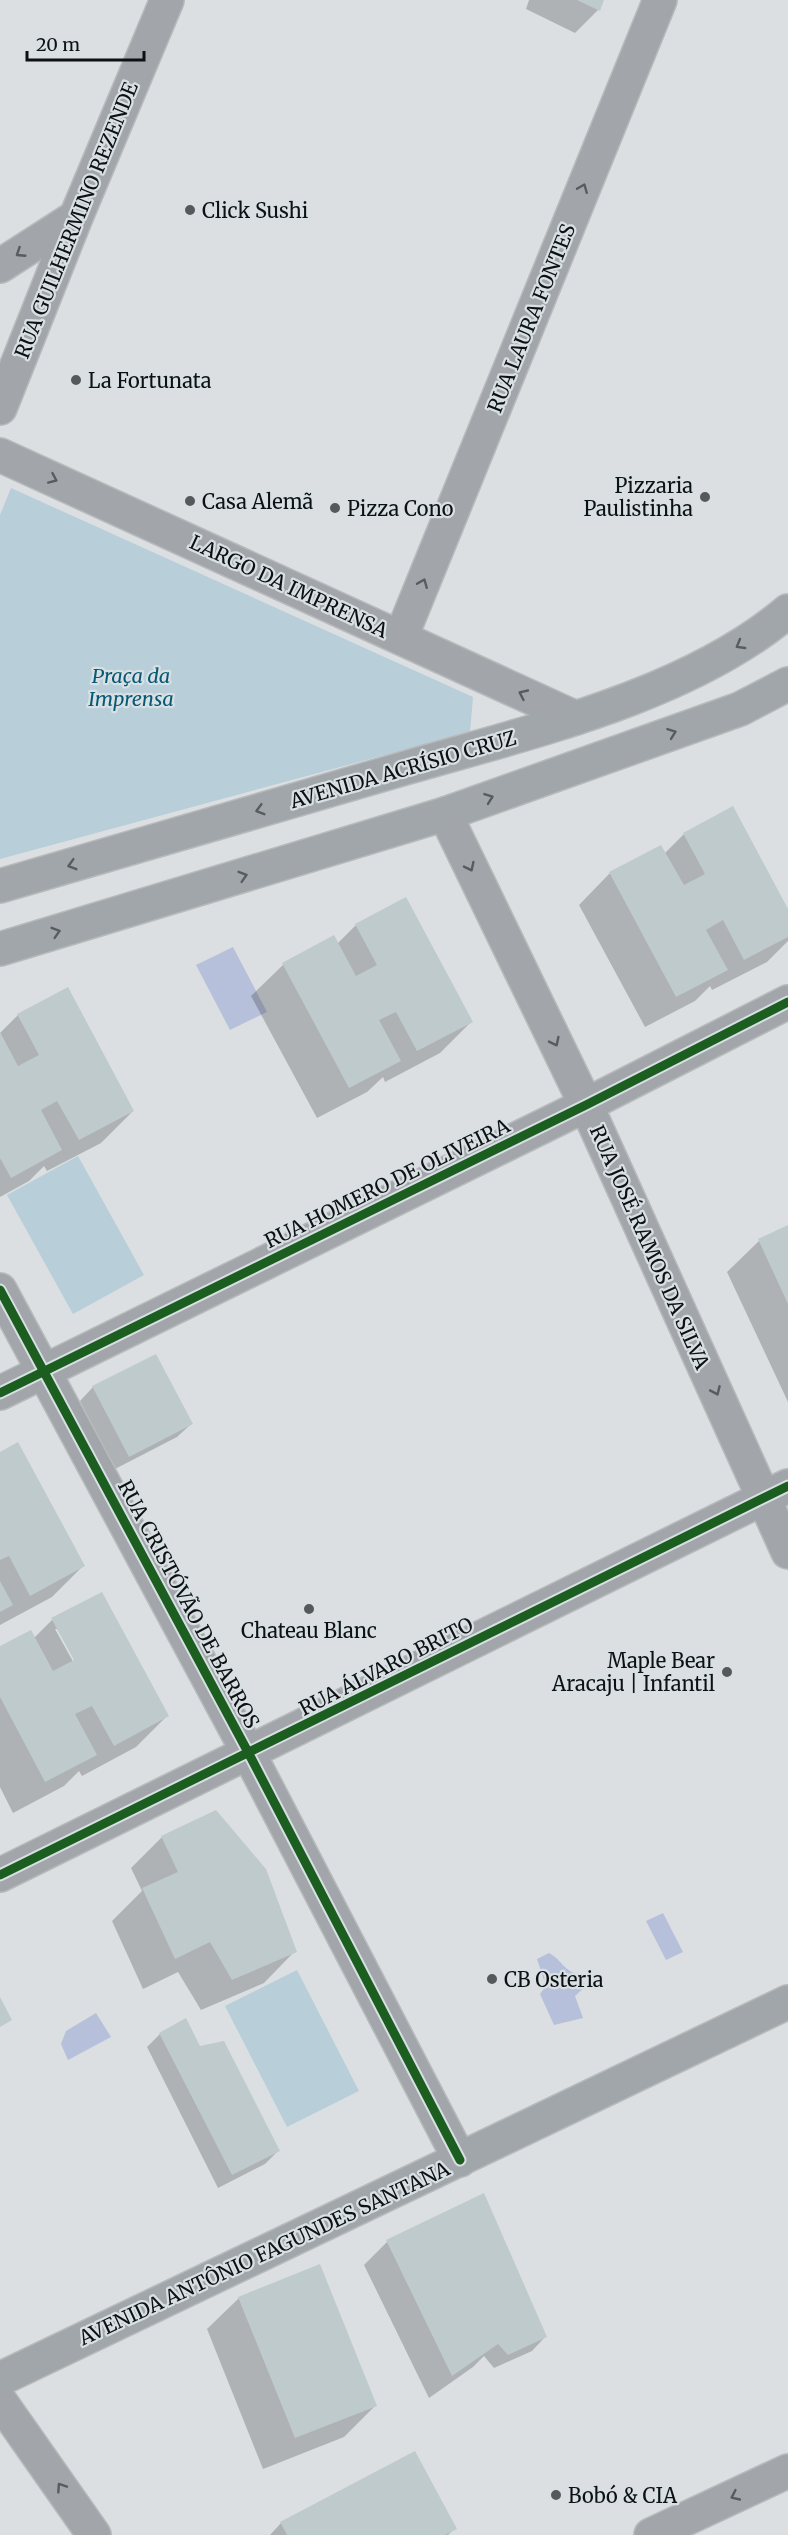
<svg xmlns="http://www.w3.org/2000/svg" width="788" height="2535" viewBox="0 0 788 2535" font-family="Merriweather,serif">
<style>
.green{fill:#b8ced9}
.water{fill:#b7c0da}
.shadow{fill:#0003;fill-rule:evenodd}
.building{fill:#bfcacc}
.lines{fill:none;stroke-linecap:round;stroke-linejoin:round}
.street-casing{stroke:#b7babb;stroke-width:36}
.secondary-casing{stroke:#b7babb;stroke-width:36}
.street{stroke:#a2a6ab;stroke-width:33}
.secondary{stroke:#a1a6aa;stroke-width:33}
.cycleway-casing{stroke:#d8e0e4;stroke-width:13}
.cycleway{stroke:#1b5e20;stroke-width:9}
.oneway{stroke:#585c5e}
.poi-dot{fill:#56595a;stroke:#d8e0e4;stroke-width:2}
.labels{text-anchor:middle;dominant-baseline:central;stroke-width:4.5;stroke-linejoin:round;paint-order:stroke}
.poi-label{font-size:20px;fill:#0e1112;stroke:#d8e0e4;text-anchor:start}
.street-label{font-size:20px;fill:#0e1112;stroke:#d8e0e4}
.park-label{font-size:20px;font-style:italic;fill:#065974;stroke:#d8e0e4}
</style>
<rect width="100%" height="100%" fill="#dbdfe1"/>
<g class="green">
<polygon points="11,488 473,697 470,732 0,859 0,515"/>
<polygon points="78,1156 144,1275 73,1314 7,1195"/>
<polygon points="297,1970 359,2091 287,2127 225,2006"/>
</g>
<g class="water">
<polygon points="233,947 267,1012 230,1030 196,965"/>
<polygon points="663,1913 683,1952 666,1960 646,1921"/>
<path d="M549,1953C563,1961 563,1970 579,1975L586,1986L575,1996L583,2018L554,2025L540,1994L546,1986L537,1959Z"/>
<polygon points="96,2013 111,2037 68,2060 61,2044 66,2031"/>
</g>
<g class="shadow">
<polygon points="529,0 603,0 598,10 575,33 526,9"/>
<polygon points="732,808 788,912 788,941 767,962 712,990 710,986 695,1001 645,1027 579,905 610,873 665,853 684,834"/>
<polygon points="356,925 471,1022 440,1053 385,1082 383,1077 367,1092 317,1118 251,996 283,965 334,937 337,944"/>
<polygon points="18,1015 133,1111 101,1143 47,1171 44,1166 29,1181 0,1197 0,1033"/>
<polygon points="788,1227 788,1402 727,1272 759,1241"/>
<polygon points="93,1387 191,1424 177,1437 115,1469 80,1401"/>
<polygon points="0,1453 83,1566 52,1597 0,1625"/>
<path d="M52,1620L167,1716L136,1747L82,1776L79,1771L64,1786L13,1813L0,1787V1648L34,1638ZM55,1629H59L79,1665L76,1667Z"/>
<polygon points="162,1837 295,1951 264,1983 201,2010 178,1972 143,1989 112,1921 142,1891 131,1868"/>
<polygon points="160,2034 199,2047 278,2151 265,2164 218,2188 147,2047"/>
<polygon points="435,2220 545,2337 532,2351 494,2368 484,2356 473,2367 429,2398 364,2265 387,2242"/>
<polygon points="239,2298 375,2406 344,2437 263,2469 207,2329"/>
<polygon points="281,2523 455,2528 448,2535 270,2535"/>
</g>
<g class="building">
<polygon points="577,0 604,0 600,11"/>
<polygon points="733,806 788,909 788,937 744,960 723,920 706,930 728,970 676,997 609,872 661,845 684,885 705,874 683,833"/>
<polygon points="406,897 473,1022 417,1051 396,1012 379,1020 401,1061 349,1088 282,963 334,935 356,976 377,965 355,924"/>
<polygon points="68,987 134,1111 79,1140 57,1101 41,1110 62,1150 11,1178 0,1158 0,1032 18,1066 39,1055 17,1014"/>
<polygon points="788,1225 788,1304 758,1239"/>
<polygon points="156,1354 193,1424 129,1457 92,1386"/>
<polygon points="18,1442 85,1566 30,1596 9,1556 0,1560 0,1452"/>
<polygon points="0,1581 13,1605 0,1612"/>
<polygon points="102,1592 169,1716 114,1746 92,1706 75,1714 97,1755 45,1782 0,1697 0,1646 31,1630 53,1671 74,1660 51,1618"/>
<polygon points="216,1810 266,1869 297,1952 232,1980 210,1942 175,1959 142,1888 178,1872 161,1836"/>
<polygon points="0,1997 12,2020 0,2027"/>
<polygon points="186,2018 200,2046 224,2041 280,2151 232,2175 159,2033"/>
<polygon points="484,2193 547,2337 508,2355 498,2344 452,2376 386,2240"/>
<polygon points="320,2264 377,2406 295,2438 238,2297"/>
<polygon points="415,2451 457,2529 445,2535 287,2535 280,2522"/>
</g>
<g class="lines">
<defs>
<g id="street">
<polyline points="0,266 76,217"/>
<polyline points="0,408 76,217 167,0"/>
<polyline points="0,455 576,718"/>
<polyline points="401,637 660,0"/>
<polyline points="445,814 586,1105 788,1552"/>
<polyline points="0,1290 249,1754 460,2160"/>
<polyline points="0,1393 586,1105 788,1002"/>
<polyline points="0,1875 788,1486"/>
<polyline points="0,2401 94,2535"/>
<polyline points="651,2535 788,2471"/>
</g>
<g id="secondary">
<path d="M0,886C135,847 270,808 405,768C529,732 688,696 788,611"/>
<polyline points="0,949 445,814 740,709 788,684"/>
<polyline points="0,2379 788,2002"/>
</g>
</defs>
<use href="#street" class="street-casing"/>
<use href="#secondary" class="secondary-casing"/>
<use href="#street" class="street"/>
<use href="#secondary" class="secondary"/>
<defs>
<g id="cycleway">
<polyline points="0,1290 249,1754 460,2160"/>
<polyline points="0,1393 586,1105 788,1002"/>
<polyline points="0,1875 788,1486"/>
</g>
</defs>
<use href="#cycleway" class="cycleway-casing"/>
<use href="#cycleway" class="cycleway"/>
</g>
<defs><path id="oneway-chevron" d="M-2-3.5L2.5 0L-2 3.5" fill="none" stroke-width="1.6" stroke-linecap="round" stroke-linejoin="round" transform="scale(1.5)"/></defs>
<g class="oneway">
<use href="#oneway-chevron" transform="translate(583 188) rotate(-68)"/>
<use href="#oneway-chevron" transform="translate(20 253) rotate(147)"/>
<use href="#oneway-chevron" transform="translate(53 479) rotate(24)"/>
<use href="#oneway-chevron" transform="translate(423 583) rotate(-68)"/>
<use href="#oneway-chevron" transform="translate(740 645) rotate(150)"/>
<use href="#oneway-chevron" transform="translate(523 694) rotate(-155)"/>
<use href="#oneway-chevron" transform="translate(672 733) rotate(-20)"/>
<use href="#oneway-chevron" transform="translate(489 798) rotate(-20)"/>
<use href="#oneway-chevron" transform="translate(260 810) rotate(164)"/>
<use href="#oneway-chevron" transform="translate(72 865) rotate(164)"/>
<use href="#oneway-chevron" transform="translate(470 867) rotate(64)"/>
<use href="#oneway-chevron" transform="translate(243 876) rotate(-17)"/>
<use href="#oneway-chevron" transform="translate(56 932) rotate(-17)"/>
<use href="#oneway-chevron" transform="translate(555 1042) rotate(64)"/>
<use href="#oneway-chevron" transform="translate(716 1391) rotate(66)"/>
<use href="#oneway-chevron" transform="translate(61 2487) rotate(-124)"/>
<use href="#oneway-chevron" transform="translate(735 2496) rotate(155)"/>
</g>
<g class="poi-dot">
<circle cx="190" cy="210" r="6"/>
<circle cx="76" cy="380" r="6"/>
<circle cx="705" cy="497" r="6"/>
<circle cx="190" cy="501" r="6"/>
<circle cx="335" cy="508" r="6"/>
<circle cx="309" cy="1609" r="6"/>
<circle cx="727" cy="1672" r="6"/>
<circle cx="492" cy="1979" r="6"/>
<circle cx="556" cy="2495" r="6"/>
</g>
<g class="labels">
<g class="poi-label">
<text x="202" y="210">Click Sushi</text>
<text x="88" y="380">La Fortunata</text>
<text x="693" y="485" text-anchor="end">Pizzaria<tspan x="693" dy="23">Paulistinha</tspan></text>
<text x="202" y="501">Casa Alemã</text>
<text x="347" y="508">Pizza Cono</text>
<text x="309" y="1630" text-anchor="middle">Chateau Blanc</text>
<text x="715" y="1660" text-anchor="end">Maple Bear<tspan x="715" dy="23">Aracaju | Infantil</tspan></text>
<text x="504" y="1979">CB Osteria</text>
<text x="568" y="2495">Bobó &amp; CIA</text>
</g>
<g class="street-label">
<text transform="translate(76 220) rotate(-68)">RUA GUILHERMINO REZENDE</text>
<text transform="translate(531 318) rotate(-68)">RUA LAURA FONTES</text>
<text transform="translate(289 586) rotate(25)">LARGO DA IMPRENSA</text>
<text transform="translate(403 769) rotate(-16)">AVENIDA ACRÍSIO CRUZ</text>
<text transform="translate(387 1183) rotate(-26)">RUA HOMERO DE OLIVEIRA</text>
<text transform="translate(650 1247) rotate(66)">RUA JOSÉ RAMOS DA SILVA</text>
<text transform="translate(189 1604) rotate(62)">RUA CRISTÓVÃO DE BARROS</text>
<text transform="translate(386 1666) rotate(-27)">RUA ÁLVARO BRITO</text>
<text transform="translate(264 2253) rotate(-25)">AVENIDA ANTÔNIO FAGUNDES SANTANA</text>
</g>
<g class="park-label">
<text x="131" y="675">Praça da<tspan x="131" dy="23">Imprensa</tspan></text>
</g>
</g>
<path d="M27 51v9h117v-9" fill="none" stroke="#0e1112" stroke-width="3"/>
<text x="36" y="51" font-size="18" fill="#0e1112" stroke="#d8e0e4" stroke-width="4.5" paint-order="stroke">20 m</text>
</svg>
